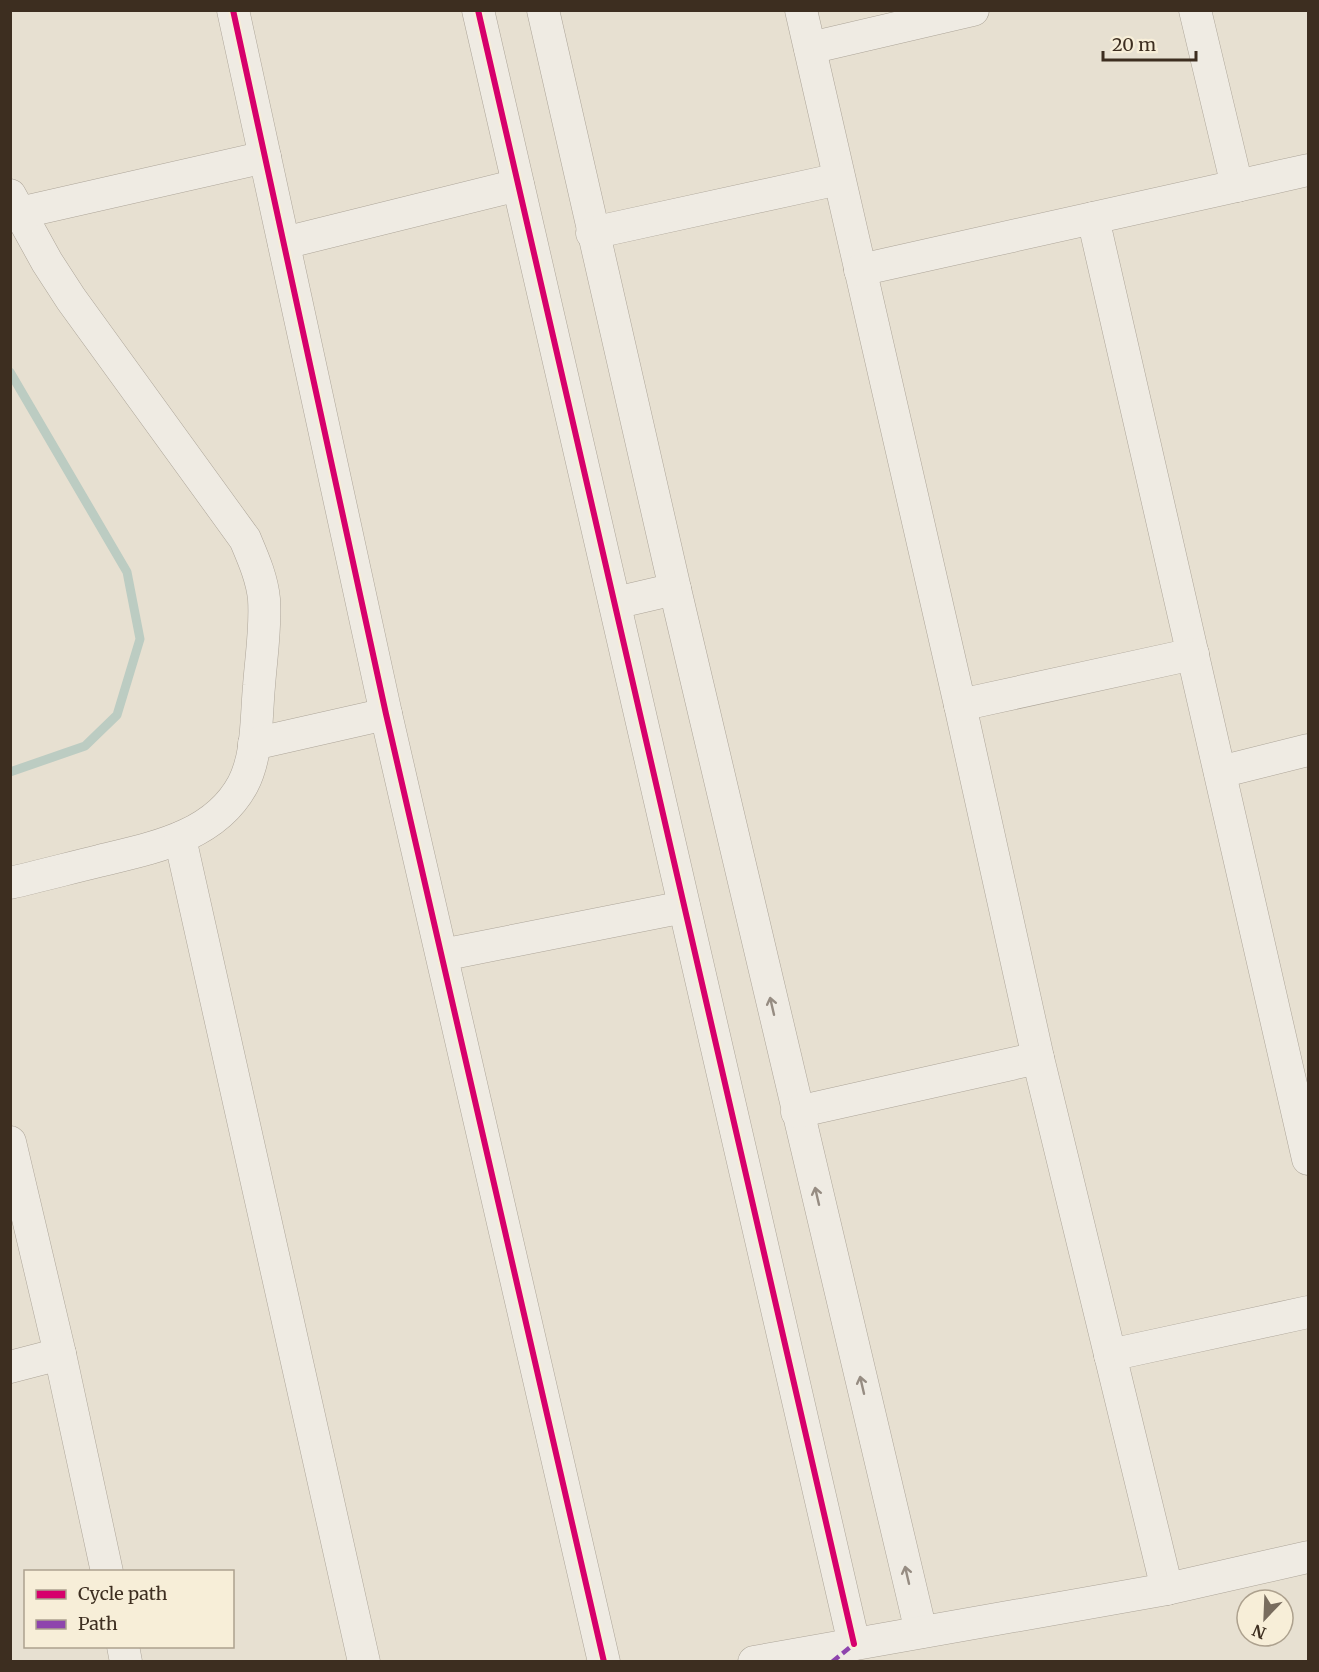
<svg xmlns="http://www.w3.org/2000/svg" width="1319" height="1672" viewBox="0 0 1319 1672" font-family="Merriweather,serif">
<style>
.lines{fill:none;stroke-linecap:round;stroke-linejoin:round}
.stream{stroke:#bcccc2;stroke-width:9}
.minor-casing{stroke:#ada599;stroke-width:33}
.minor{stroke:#efebe3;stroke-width:32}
.quiet{stroke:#8e44ad;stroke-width:4.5;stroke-dasharray:9 4.5;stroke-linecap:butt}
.cycleway-casing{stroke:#f7eed8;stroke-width:10}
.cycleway{stroke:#d6006c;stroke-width:6}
.oneway{stroke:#968c82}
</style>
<rect width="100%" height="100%" fill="#e7e0d1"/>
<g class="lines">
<polyline class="stream" points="10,372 127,572 140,639 117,715 85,746 10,772"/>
<defs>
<g id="minor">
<polyline points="233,10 386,714 604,1662"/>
<polyline points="478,10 854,1644"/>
<polyline points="543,10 675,589 921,1632"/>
<polyline points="801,10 960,705 1038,1058 1167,1589"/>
<polyline points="1195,10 1237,186"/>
<polyline points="810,48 973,10"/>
<path d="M10,195L47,262L71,299L245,539C253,558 262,578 264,599C266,628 261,658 259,686C256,718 258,755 243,784C215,837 152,848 99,861C70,868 40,876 10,883"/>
<polyline points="19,213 265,157"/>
<polyline points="1093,218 1308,1159"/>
<polyline points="592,233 839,179"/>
<polyline points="284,243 518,185"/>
<polyline points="860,270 1308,170"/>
<polyline points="615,603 675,589"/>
<polyline points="960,705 1193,654"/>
<polyline points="254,744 386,714"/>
<polyline points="1220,772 1308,750"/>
<polyline points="180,838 364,1662"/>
<polyline points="442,955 684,907"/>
<polyline points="797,1112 1038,1058"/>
<polyline points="10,1142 60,1354 107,1572"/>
<polyline points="1110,1355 1308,1312"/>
<polyline points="10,1367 60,1354"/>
<polyline points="123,1646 126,1662"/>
<polyline points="754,1662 1167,1589 1308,1557"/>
</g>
</defs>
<use href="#minor" class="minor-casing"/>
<use href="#minor" class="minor"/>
<polyline class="quiet" points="832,1662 854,1644"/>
<defs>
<g id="cycleway">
<polyline points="233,10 386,714 604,1662"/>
<polyline points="478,10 854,1644"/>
</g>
</defs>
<use href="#cycleway" class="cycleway-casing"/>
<use href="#cycleway" class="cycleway"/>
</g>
<defs><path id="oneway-shaft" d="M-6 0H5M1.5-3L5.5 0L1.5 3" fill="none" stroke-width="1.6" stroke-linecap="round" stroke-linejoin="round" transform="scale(1.5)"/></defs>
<g class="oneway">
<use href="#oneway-shaft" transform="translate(772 1006) rotate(-103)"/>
<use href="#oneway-shaft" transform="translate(817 1196) rotate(-103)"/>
<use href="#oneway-shaft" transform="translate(862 1385) rotate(-103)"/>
<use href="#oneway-shaft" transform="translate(907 1575) rotate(-103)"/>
</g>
<rect width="1319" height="1672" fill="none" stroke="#3d2e20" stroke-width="24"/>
<rect x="24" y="1570" width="210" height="78" fill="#f7eed8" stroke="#ada18e" stroke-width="1.5"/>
<rect x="36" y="1590" width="30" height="9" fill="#d6006c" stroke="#ada18e" stroke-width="1.5"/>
<text x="78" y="1600" font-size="18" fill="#3d2e20">Cycle path</text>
<rect x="36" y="1620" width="30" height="9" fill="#8e44ad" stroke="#ada18e" stroke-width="1.5"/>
<text x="78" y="1630" font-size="18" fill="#3d2e20">Path</text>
<g transform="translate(1265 1618) rotate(203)"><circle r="28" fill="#f7eed8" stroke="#ada18e" stroke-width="1.5"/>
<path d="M0-4.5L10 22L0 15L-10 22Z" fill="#786c5e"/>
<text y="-9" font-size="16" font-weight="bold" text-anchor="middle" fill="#3d2e20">N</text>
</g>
<path d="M1103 51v9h93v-9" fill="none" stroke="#3d2e20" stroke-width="3"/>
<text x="1112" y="51" font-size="18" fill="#3d2e20" stroke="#f7eed8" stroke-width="4.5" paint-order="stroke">20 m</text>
</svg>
